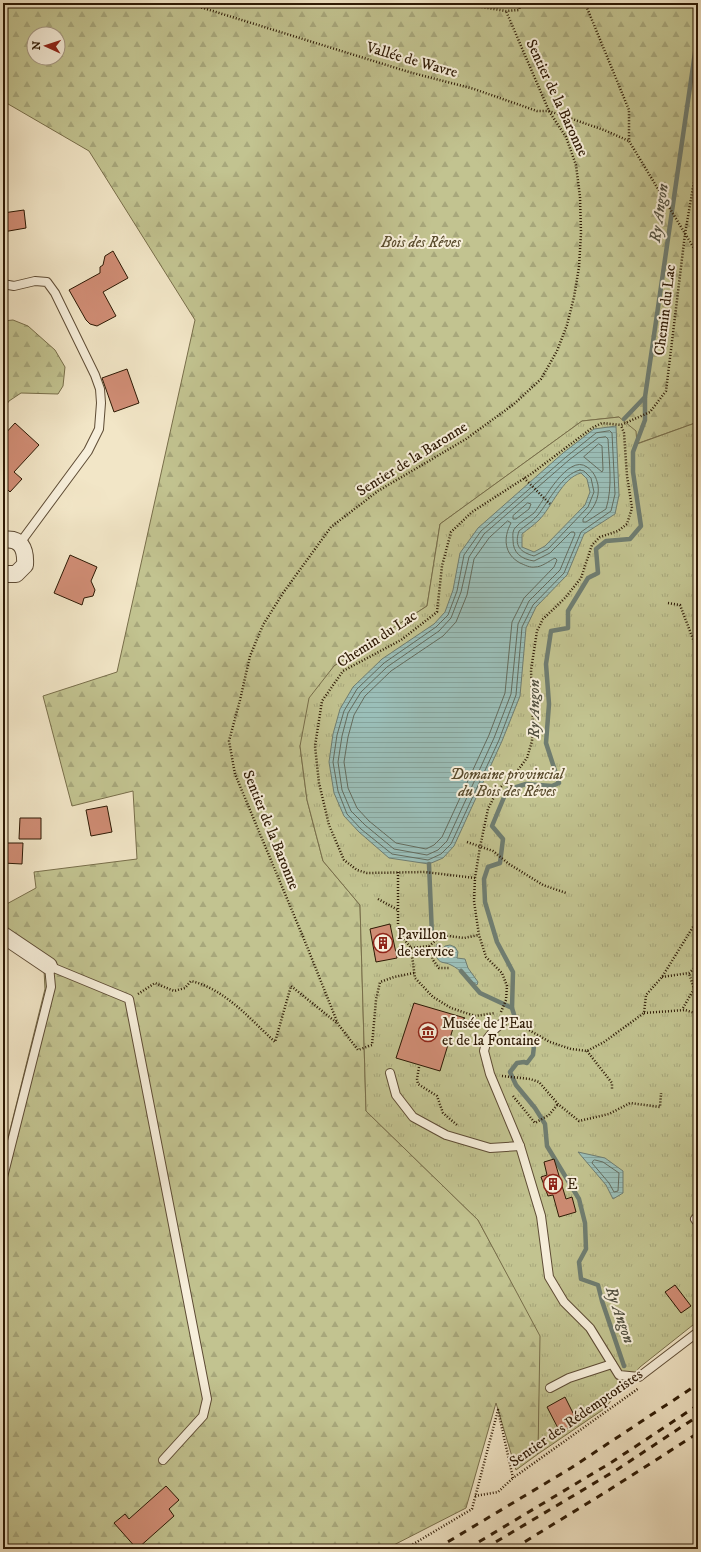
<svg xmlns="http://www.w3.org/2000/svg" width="701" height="1552" viewBox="0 0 701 1552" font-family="'IM FELL DW Pica',serif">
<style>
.forest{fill:url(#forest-firs);stroke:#786e4a;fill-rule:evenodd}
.park{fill:url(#park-tufts);stroke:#786e4a}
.water{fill:url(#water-rules);stroke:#6f7d71;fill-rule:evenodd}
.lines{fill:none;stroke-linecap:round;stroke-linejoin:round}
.shore{stroke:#646c5e;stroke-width:1}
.stream{stroke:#6f7d71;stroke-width:4.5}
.building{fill:#d08d75;stroke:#2d1904}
.service-casing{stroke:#5e4c35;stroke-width:10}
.minor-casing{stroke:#5e4c35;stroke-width:18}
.path{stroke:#2d1904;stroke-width:2.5;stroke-dasharray:1 2;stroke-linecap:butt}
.service{stroke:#f7efdb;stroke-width:8}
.minor{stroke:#f7efdb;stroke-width:16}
.rail{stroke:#2d1904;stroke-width:3;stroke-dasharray:7 7;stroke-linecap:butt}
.labels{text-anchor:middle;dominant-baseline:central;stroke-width:4;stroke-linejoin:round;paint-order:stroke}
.street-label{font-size:15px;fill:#2d1904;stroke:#f7efdb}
.park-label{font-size:15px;font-style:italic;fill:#5a4c2e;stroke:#f7efdb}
.poi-label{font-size:15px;fill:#2d1904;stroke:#f7efdb;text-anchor:start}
.water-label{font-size:16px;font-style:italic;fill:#545343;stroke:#f7efdb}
</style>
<defs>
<pattern id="forest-firs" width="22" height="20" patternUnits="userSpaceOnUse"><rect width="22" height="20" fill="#c2c390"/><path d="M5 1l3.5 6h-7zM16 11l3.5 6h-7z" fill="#a7a77b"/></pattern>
<pattern id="park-tufts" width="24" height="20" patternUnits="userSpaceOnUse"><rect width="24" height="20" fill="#c2c390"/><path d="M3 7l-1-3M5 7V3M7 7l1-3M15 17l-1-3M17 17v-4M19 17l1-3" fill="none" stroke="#a7a77b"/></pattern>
<pattern id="water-rules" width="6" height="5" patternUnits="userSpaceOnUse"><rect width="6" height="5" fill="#9bbfb9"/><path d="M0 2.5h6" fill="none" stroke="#86a49d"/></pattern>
</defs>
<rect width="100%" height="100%" fill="#f2e6c7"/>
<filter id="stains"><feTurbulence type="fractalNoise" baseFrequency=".005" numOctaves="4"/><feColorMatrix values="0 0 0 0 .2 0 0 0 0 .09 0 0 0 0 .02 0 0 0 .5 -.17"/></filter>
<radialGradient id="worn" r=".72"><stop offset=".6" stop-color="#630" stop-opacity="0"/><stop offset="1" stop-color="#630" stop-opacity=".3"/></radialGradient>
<g class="forest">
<path d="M3,3H698V422L636,444L619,417L582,421L440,524L427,606L334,666L300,746L307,800L323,861L360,905L366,1111L478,1220L541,1336L538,1454L516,1470L496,1403L466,1508L386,1549H3V1158L45,989L44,970L3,942V906L36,888L34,872L137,859L133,791L72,806L43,696L117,672L195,320L89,151L3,101ZM34,34H58V58H34Z"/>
<polygon points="13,320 28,326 55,350 65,367 63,386 58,394 21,393 9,401 3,410 3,321"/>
</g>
<polygon class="park" points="619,417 636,431 637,444 698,422 698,1321 640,1367 604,1409 538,1454 540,1336 478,1220 366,1111 360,905 323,861 307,800 300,746 309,698 334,666 427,606 440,524 582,421"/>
<g class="water">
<path d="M616,426L619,495L615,514L584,534L567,575L536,607L526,628L520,696L502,741L454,846L443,858L429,864L389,858L359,832L344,816L334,793L329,762L333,734L340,709L353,687L382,659L434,624L445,612L453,590L460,553L478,528L563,453L594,429ZM581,473L587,479L590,492L585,505L545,546L534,552L522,547V534C528,529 534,525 539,520C552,507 562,478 581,473Z"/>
<path d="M450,945L455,947L458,952L457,958L465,959L468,968L478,982L477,985C468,979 460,969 451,965C444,961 439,965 436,955L440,953L445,946Z"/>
<polygon points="578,1152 605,1158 623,1171 623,1193 613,1199 606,1185"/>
</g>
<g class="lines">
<g class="shore">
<polygon points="610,431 612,433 615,494 611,511 581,532 564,573 533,605 522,627 516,695 499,740 451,844 441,854 428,860 392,854 361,829 347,814 338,791 333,762 337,735 344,711 357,689 384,663 436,627 448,615 457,591 464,555 481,531 566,457 596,433"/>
<path d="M606,437L608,439C609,461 613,487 606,509L586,522H583V519C593,510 600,499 598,485C596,477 594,472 587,467C568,453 543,502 534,513C528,518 520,522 515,528C512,532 513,536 513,540C513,553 521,559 534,561L550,553L571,532H574L575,534L560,570L529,601L518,624L511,694L494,738L447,841L438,850L427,855L394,849L365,825L351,811L342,790L338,762L342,736L348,713L361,692L387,667L439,631L451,618L461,592L469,557L484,534L569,460L598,438Z"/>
<polygon points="599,444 602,446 603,470 602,472 584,457"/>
<path d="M580,470L584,471L591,478L594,492L588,507L548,549L534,556C520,552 514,546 519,531C525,526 533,521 538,515C549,501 562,474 580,470Z"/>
<polygon points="528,503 531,504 529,509 516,519 513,519 513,516"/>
<path d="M508,521L511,523C503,538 504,554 520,563C525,565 530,568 535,567C542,567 549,561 555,558L557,560L554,567L524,598L512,622L505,693L489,735L442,837L434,845L426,849L396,843L369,821L357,808L348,788L344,762L348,737L354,715L365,696L391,671L443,636L456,622L467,595L474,559L489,538Z"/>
<polygon points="595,1160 603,1162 619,1173 618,1191 614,1192 609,1183 592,1163 593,1161"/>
</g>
<g class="stream">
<polyline points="624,419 645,397 698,32"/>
<polyline points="429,864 432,935"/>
<polyline points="438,946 445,954"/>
<polyline points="461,971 480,993 512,1008 516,1021"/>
<polyline points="512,1008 513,972 497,942 485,902 484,879 488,867 500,863 503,839 492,826 507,790 526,784 552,786 559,783 546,743 549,704 546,664 551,631 568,628 568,611 588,578 598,573 596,549 606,541 630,539 641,526 633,472 633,452 645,420 645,397"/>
<polyline points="521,1040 534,1046 533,1055 527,1063 524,1062 517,1063 510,1072 516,1085 535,1108 545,1124 547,1146 579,1199 585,1223 586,1249 579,1262 581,1279 598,1285 602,1301 624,1366"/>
</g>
</g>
<g class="building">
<polygon points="24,210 26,228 3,232 3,213"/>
<polygon points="113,251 128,278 103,292 116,316 97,326 90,324 86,320 69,290 100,273 100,267 103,265 105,256"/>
<polygon points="127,369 139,403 114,412 102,378"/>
<polygon points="15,423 39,445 14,472 22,479 10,492 3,485 3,436"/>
<polygon points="70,555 97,567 91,581 95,590 93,596 84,598 82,605 54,593"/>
<polygon points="107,806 112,832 91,836 86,810"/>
<polygon points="20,818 41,818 41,839 19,839"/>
<polygon points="3,843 23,843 22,864 3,863"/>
<polygon points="390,924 397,958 376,962 370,929"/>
<polygon points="414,1003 465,1018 454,1025 440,1071 396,1058"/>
<polygon points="554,1159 566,1199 572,1197 576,1212 559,1217 553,1195 548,1196 541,1177 547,1175 544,1162"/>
<polygon points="675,1285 691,1306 681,1313 665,1292"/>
<polygon points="565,1397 578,1423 560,1432 547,1407"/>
<polygon points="166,1486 179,1500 169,1509 174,1516 137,1549 114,1523 125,1514 129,1519"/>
</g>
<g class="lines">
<defs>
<g id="service">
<polyline points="3,284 14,286 35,281 47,282 55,293 95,375 100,389 101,403 99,429 88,451 20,543"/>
<polyline points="502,1023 495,1029 487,1039 484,1051 490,1074 520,1146 541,1216 549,1277 564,1302 590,1328 619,1375 639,1377 698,1332"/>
<polyline points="390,1073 396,1095 413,1117 446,1135 490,1148 520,1146"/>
<polyline points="3,1177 51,987 49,966 129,999 207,1399 203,1416 163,1460"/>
<polyline points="698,1216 695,1219 698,1223"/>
<polyline points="550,1388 569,1378 612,1364"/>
</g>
<g id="minor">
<path d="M3,540C21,537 26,549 25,565L16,574H3"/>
<polyline points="3,935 49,966"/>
</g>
</defs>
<use href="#service" class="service-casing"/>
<use href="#minor" class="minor-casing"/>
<g class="path">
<polyline points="187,3 409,72 474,89 537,111 549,111 604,130 629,141"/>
<polyline points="458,3 506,11 519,10 521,3"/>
<polyline points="585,3 629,110 629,141 698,255"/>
<polyline points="524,478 550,504"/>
<polyline points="668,603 680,605 698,652"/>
<polyline points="467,842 493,851 509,864 543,885 566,893"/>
<polyline points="398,872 398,931 411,948 415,978 433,997 451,1008 475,1016 495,1013"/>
<polyline points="475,878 425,872 367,873 357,870 344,860 329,825 319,783 315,746 322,701 343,671 401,640 437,612 442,566 451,532 472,512 531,474 592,428 602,423 621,425 650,412 666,391 685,234 698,158"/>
<polyline points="378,899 398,910"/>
<polyline points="429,946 433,960 439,968 450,968"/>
<polyline points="411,948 429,946 439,938 448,936 464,938 479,935"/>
<polyline points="414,973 394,977 380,982 376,1000 372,1045 358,1050 338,1024 306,944 235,774 229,741 240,700 250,656 263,625 283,593 331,527 378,491 466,439 514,404 541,379 557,351 567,325 574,297 579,267 581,233 580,197 576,165 566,137 549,111 506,11"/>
<polyline points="662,977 689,973 698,965"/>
<path d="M138,994L155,983L174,991L185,988L191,981C225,989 250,1019 275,1042L291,986L337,1023"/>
<polyline points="683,1008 694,989 689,973"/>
<polyline points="501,1012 506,1000 507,986 502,973 486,957 479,935 476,915 474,901 475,878 480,847 488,809 494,797 501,787 518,770 527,758 532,741 533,725 531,670 537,631 543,619 565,598 581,578 592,545 600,537 618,531 627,524 632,508 627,476 624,433 621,425"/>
<polyline points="644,1013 685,1010 698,1014"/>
<polyline points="512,1025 527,1029 550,1042 571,1049 587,1051 604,1042 644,1013 646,995 662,977 698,919"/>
<polyline points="587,1051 612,1083 612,1089"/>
<polyline points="419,1067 417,1079 418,1084 437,1096 443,1113 457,1125"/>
<polyline points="502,1076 530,1079 539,1082 558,1104 579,1121 609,1114 630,1103 660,1107 661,1093"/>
<polyline points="513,1096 535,1123 549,1115 558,1104"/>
<polyline points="475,1496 498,1492 513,1478"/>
<polyline points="405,1549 472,1509 498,1410 513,1478 639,1388"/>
</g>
<use href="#service" class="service"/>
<use href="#minor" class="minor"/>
<g class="rail">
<polyline points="436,1549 571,1468 698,1384"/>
<polyline points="467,1549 612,1462 698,1405"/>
<polyline points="484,1549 618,1469 698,1416"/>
<polyline points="513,1549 609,1490 698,1433"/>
</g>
</g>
<defs>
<symbol id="building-ring" viewBox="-11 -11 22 22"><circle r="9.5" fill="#f7efdb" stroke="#8f2418" stroke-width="1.5"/><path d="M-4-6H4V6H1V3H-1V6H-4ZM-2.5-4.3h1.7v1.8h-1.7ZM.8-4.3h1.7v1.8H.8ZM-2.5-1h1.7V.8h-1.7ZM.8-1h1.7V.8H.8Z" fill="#8f2418"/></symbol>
<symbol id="museum-ring" viewBox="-11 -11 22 22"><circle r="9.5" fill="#f7efdb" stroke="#8f2418" stroke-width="1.5"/><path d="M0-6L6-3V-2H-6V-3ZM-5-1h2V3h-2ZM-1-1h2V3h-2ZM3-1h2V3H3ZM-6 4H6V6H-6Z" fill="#8f2418"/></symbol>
</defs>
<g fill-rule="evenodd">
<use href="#building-ring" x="372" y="932" width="22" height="22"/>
<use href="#museum-ring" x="417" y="1021" width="22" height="22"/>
<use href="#building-ring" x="542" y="1173" width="22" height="22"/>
</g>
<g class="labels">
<g class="street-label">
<text transform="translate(412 60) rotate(16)">Vallée de Wavre</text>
<text transform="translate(557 98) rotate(65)">Sentier de la Baronne</text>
<text transform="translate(665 310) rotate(-83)">Chemin du Lac</text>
<text transform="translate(412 459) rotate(-32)">Sentier de la Baronne</text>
<text transform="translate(377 639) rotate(-33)">Chemin du Lac</text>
<text transform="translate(271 830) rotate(68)">Sentier de la Baronne</text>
<text transform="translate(576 1418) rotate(-35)">Sentier des Rédemptoristes</text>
</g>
<g class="park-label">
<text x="421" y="242">Bois des Rêves</text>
<text x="507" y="774">Domaine provincial<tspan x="507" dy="17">du Bois des Rêves</tspan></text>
</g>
<g class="poi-label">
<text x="397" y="934">Pavillon<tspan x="397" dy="17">de service</tspan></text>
<text x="442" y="1023">Musée de l'Eau<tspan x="442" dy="17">et de la Fontaine</tspan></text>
<text x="567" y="1184">E</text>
</g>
<g class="water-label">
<text transform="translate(659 213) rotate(-82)">Ry Angon</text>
<text transform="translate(534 709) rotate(-90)">Ry Angon</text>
<text transform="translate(620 1315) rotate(71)">Ry Angon</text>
</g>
</g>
<rect width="701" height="1552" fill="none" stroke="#f2e6c7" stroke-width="16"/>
<rect x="4" y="4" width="693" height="1544" fill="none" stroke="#2d1904" stroke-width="2"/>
<rect x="8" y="8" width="685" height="1536" fill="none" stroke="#2d1904"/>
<g transform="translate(46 46) rotate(273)"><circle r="19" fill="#f7efdb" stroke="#a69985"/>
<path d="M0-3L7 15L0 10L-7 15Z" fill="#8f2418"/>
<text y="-6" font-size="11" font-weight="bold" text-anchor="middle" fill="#2d1904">N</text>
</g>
<rect width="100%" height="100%" filter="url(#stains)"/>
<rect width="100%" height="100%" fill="url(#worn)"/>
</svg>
